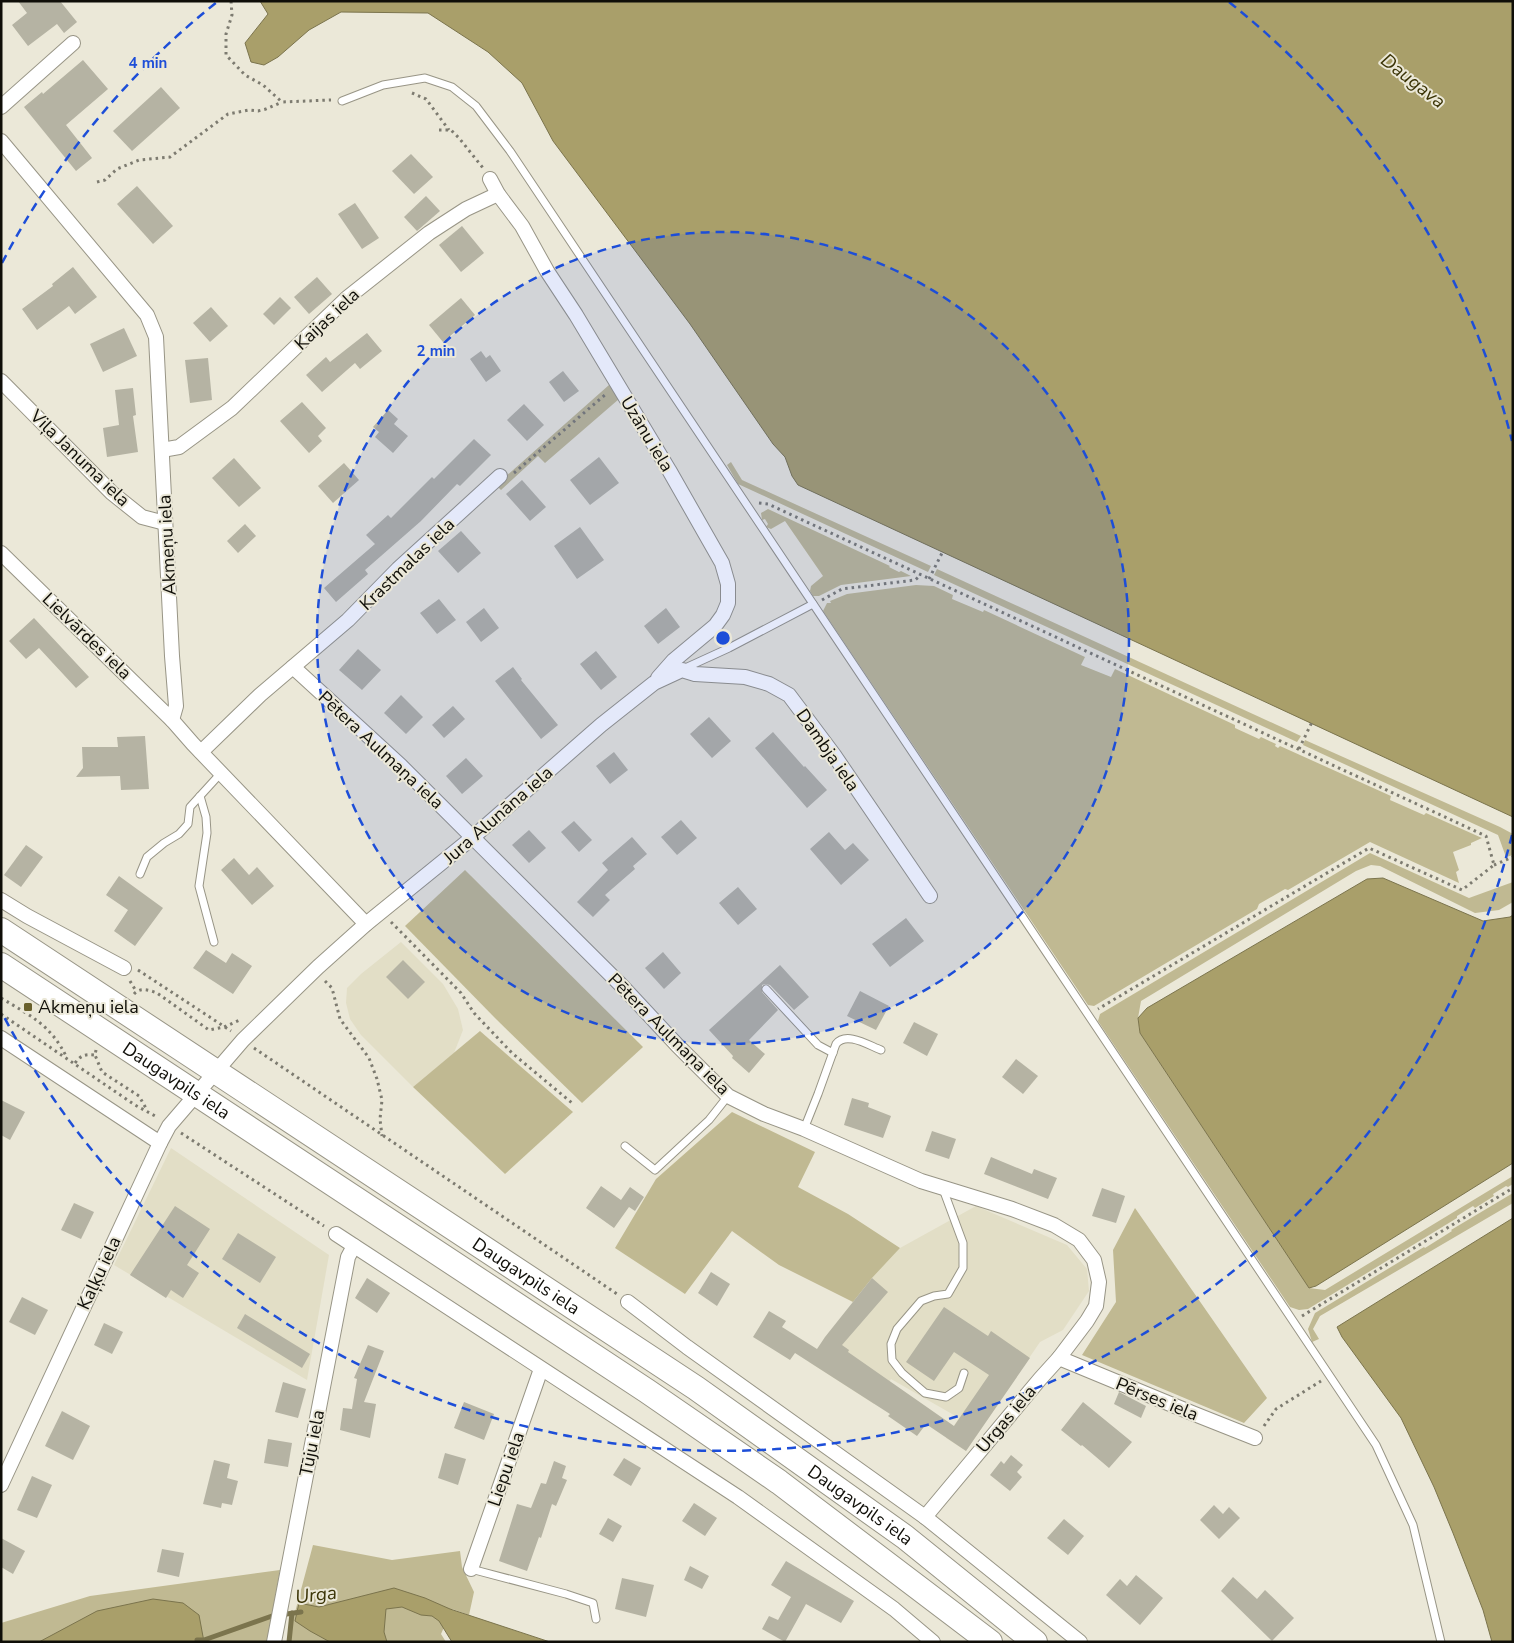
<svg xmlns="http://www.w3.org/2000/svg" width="1514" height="1643" viewBox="0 0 1514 1643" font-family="'Nunito Sans',sans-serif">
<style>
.built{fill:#e2dec6}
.green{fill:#c0b992}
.water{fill:#a99f6a;stroke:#7b744d}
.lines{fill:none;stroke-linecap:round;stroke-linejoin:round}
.stream{stroke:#7b744d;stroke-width:5}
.building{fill:#b5b3a3}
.lane-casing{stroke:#989586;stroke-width:9}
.street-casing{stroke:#989586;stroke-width:16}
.highway-casing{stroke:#989586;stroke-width:26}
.path{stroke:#7d7b70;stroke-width:3;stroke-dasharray:2.5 4;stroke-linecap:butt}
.lane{stroke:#fff;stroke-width:7}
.street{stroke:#fff;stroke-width:14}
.highway{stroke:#fff;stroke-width:24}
.ring{fill:none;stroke:#1d4ed8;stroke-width:2.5;stroke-dasharray:9 6}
.poi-dot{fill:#69602c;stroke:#ebe8d8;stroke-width:2}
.labels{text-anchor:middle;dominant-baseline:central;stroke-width:4;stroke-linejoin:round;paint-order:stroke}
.street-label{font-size:18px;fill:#0f0e08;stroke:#ebe8d8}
.poi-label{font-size:18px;fill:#0f0e08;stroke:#ebe8d8;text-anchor:start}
.water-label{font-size:19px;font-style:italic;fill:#3b3406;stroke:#ebe8d8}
.centre{fill:#1d4ed8;stroke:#ebe8d8;stroke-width:2.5}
.ring-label{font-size:15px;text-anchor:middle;font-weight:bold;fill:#1d4ed8;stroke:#ebe8d8;stroke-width:4;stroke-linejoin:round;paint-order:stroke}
</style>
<rect width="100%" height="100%" fill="#ebe8d8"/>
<g class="built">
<polygon points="401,942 443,984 458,1009 463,1030 454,1053 413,1087 361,1035 350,1019 346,1003 347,988 361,974"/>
<polygon points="171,1148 329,1255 307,1380 114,1265"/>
<polygon points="976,1206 1067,1245 1087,1269 1089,1291 1063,1330 1040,1342 966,1451 946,1438 959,1418 891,1379 874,1404 809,1362 872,1278 900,1248"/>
</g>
<g class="green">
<polygon points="609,385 619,399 545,463 538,456 501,490 496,485"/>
<polygon points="731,462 742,480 931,566 928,572 738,484 727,465"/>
<polygon points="768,509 890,566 889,567 899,572 901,571 911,576 841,585 819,596 813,596 810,591 811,586 823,576 785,521 771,529 766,527 768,524 765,519 762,520 761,513"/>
<polygon points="937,569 1301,736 1297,742 934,575"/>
<polygon points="916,585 934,586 953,595 952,599 983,612 984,610 1085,657 1081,665 1111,677 1115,669 1235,725 1235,728 1259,739 1261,737 1276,744 1275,746 1278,748 1280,746 1391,796 1390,800 1424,815 1426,813 1482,838 1471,843 1471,845 1453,852 1459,870 1456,872 1459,883 1370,842 1288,890 1285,889 1259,904 1257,909 1094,1006 1088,1005 823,611 827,603 831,603 830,601 847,594"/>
<polygon points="1305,740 1500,827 1513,834 1513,855 1506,857 1498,835 1303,745"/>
<polygon points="1370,853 1469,898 1513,882 1513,902 1499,910 1475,913 1380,866 1371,865 1356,871 1141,1001 1138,1018 1140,1033 1309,1288 1325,1290 1513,1176 1513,1184 1508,1187 1506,1186 1493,1194 1494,1196 1475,1208 1473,1206 1457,1216 1457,1218 1308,1309 1299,1310 1290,1307 1098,1021 1100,1014"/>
<polygon points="465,870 643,1047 582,1103 495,1018 405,926"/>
<polygon points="480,1031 573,1112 505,1174 413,1087"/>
<polygon points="732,1112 815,1152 798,1187 848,1214 900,1248 872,1278 853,1302 779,1265 732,1231 685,1294 615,1248 656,1179"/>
<polygon points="1513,1193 1513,1203 1320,1316 1313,1329 1319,1339 1312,1342 1308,1329 1315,1313 1424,1247 1425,1248 1452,1231 1451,1230"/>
<polygon points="1135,1208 1267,1398 1244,1423 1082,1355 1116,1302 1113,1250"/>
<polygon points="313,1545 392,1560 460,1551 462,1567 474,1592 469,1615 452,1609 441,1634 446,1642 287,1642"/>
<polygon points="280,1570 267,1642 1,1642 1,1623 90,1596"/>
</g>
<g class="water">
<polygon points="260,1 1513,1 1513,817 798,485 792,476 785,457 773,444 690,324 553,141 522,83 488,52 428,13 341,12 309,30 278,57 264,65 251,62 245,43 268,14"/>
<polygon points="1383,878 1483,921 1510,917 1513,915 1513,1163 1316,1286 1309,1288 1140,1033 1138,1018 1147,1008 1367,879"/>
<polygon points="1513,1218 1513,1642 1492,1642 1483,1610 1453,1533 1434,1487 1401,1418 1342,1337 1337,1327"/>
<polygon points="394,1588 425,1598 450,1609 550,1642 452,1642 439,1621 432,1616 421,1615 402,1607 386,1609 384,1632 387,1642 330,1642 310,1631 295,1621 299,1603 319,1607"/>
<polygon points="153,1599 183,1603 199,1615 204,1642 39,1642 97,1611"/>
</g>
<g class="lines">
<g class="stream">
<polyline points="197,1640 204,1640 272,1616 301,1612"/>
<polyline points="289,1642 292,1613"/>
</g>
</g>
<g class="building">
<polygon points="18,1 60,1 77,22 64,33 57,24 28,46 12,25 27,13"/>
<polygon points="83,60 108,89 66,125 92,158 76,171 24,107 42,92 43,94"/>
<polygon points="161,87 180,108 132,151 113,131"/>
<polygon points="411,154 433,177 414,194 392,171"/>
<polygon points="137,186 173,226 153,244 117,204"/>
<polygon points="426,196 440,211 417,231 404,217"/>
<polygon points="355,203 379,238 362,249 338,214"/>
<polygon points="462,226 484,253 461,272 439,245"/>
<polygon points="73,267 97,297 75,314 69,306 37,330 22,309 53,286 52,284"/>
<polygon points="317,277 332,294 309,314 294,297"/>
<polygon points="280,297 291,308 274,325 263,314"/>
<polygon points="461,298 475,315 443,342 429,325"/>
<polygon points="211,307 228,326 210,342 193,323"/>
<polygon points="124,328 137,356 103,372 90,344"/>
<polygon points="367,333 382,351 360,369 355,363 322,392 306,375 326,357 330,362"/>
<polygon points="481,351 486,358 490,355 501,371 486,382 470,359"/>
<polygon points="208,358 212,400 190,403 185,360"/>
<polygon points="563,371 579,391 564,402 549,382"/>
<polygon points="133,388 136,415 133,416 138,452 107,457 103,428 119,425 115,390"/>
<polygon points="302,402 326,428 318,436 322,441 309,453 280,421"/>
<polygon points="524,404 544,425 527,441 507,420"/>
<polygon points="388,410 398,419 394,424 408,436 393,453 375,437 379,432 373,427"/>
<polygon points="474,439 491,455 460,486 457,484 421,521 365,570 368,574 336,602 324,588 375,544 366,535 388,515 391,518 432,477 434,479"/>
<polygon points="599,457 619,483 590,505 570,480"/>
<polygon points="234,458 261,488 239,507 212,478"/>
<polygon points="344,463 359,480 333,503 318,486"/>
<polygon points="522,480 546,507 530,521 506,494"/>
<polygon points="245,524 256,536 238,553 227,541"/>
<polygon points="580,527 604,560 577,579 554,546"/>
<polygon points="461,531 481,553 458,573 438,551"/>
<polygon points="439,599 456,620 437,634 420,613"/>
<polygon points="484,608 499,628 481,642 466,622"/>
<polygon points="666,608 680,627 658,644 644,626"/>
<polygon points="34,618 89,677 76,688 39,648 26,659 9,641"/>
<polygon points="358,649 381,670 362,690 339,670"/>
<polygon points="596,651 617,677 601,690 580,664"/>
<polygon points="513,667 522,679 521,680 558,725 541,739 495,681"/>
<polygon points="401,695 423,717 406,734 384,713"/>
<polygon points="453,706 465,719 444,738 432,725"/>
<polygon points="709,717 731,741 712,758 690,734"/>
<polygon points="773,732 804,767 805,766 827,790 807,808 755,748"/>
<polygon points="145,736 149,789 121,790 120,776 76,777 83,768 82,747 118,747 117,737"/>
<polygon points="614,752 628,770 610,784 596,766"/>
<polygon points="466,758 483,776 462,794 446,776"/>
<polygon points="681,820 697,838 677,855 661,837"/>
<polygon points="574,821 592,840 579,852 561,832"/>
<polygon points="529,830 546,848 529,863 512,845"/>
<polygon points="829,832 845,850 853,843 869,860 841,885 810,849"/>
<polygon points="632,837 647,854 633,866 635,869 605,895 610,900 593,917 577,902 608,870 602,863"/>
<polygon points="26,845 43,857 21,887 4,875"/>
<polygon points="234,858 249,875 257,867 274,886 252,905 221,870"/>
<polygon points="119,876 163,908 135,946 114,931 128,910 106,895"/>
<polygon points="738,887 757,909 738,925 719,903"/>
<polygon points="906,918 924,941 890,967 872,944"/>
<polygon points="206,950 226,963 232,953 252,966 233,994 193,968"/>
<polygon points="663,952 681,973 664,989 645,968"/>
<polygon points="403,960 425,982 408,999 386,977"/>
<polygon points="780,965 809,997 794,1010 770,985 765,984 762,985 762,992 778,1010 749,1040 765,1054 749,1073 732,1058 733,1056 709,1030"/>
<polygon points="860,991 889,1006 876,1030 847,1016"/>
<polygon points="914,1022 938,1034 927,1056 903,1043"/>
<polygon points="1016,1059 1038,1076 1023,1094 1002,1077"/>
<polygon points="852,1098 869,1103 868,1107 891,1116 883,1138 844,1125"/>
<polygon points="1,1100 25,1112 10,1140 1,1135"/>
<polygon points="932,1131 956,1139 949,1159 925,1151"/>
<polygon points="991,1157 1032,1174 1034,1169 1057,1178 1048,1199 984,1174"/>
<polygon points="601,1186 621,1200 630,1187 644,1197 635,1211 629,1207 614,1228 586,1208"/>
<polygon points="1102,1188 1125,1196 1116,1223 1092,1216"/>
<polygon points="74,1203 94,1212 81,1239 61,1230"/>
<polygon points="175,1206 210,1229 187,1265 199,1273 183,1298 171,1290 166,1298 130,1275"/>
<polygon points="238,1233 276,1257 260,1283 222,1259"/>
<polygon points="711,1272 730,1284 717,1306 698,1293"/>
<polygon points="367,1278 390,1293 377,1313 355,1298"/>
<polygon points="872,1278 888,1292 842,1345 849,1350 848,1352 954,1426 989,1375 954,1352 934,1381 906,1362 944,1307 988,1336 991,1331 1030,1358 966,1451 926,1424 917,1436 888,1416 890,1414 795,1353 790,1360 753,1337 769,1311 786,1321 782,1327 817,1349 825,1337"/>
<polygon points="22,1297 48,1310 35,1335 9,1322"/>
<polygon points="245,1314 310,1354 302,1368 237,1328"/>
<polygon points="104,1323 123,1332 112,1354 94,1345"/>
<polygon points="368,1345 384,1351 364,1402 376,1404 370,1438 340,1430 343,1408 352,1409 357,1379 354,1378"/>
<polygon points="283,1382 306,1389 298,1418 275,1412"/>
<polygon points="1119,1392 1146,1406 1141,1418 1114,1404"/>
<polygon points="464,1402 494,1414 484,1440 454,1428"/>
<polygon points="1083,1402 1132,1442 1109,1468 1082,1445 1081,1446 1061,1430"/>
<polygon points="62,1411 90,1426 73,1460 45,1446"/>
<polygon points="268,1439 292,1443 288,1467 264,1463"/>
<polygon points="445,1453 466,1459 458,1485 438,1478"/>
<polygon points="1011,1455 1023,1465 1017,1472 1022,1477 1010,1491 990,1475 1001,1461 1004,1464"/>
<polygon points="624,1458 641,1468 631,1486 613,1475"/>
<polygon points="214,1460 230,1464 227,1478 238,1481 232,1505 222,1503 221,1508 203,1504"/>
<polygon points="554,1461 566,1466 562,1478 567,1480 556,1506 552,1504 541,1538 539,1537 527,1571 499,1561 517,1504 531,1508 541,1483 546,1484"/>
<polygon points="32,1476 52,1485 37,1518 17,1510"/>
<polygon points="694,1503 717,1518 705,1536 682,1521"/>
<polygon points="1214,1505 1223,1514 1229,1507 1240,1518 1219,1539 1200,1520"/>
<polygon points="608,1518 622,1526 613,1542 599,1534"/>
<polygon points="1064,1519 1084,1536 1068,1555 1047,1538"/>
<polygon points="1,1538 25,1551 13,1574 1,1567"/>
<polygon points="162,1549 184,1553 179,1577 157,1572"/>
<polygon points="786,1561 854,1601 841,1623 806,1604 785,1642 762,1629 769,1616 778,1620 791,1597 771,1585"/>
<polygon points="690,1566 709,1576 702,1589 684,1580"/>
<polygon points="1136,1575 1163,1598 1140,1625 1106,1595 1120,1579 1127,1586"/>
<polygon points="1233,1577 1257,1599 1265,1590 1294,1618 1272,1641 1221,1591"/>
<polygon points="622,1578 654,1585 646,1617 615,1609"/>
</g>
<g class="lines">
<defs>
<g id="lane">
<polyline points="342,101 383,85 425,78 452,87 476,106 510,151 1376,1445 1413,1525 1441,1642"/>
<polyline points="683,669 729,648 813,604"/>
<polyline points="200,796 206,817 207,833 199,886 214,942"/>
<polyline points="140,874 147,857 164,843 179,834 188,824 190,807 221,773"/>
<polyline points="766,989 818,1045 833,1053"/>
<path d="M804,1129L818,1094L836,1044C846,1031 868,1045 881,1050"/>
<polyline points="625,1146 655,1170 709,1120 728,1096"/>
<polyline points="943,1189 963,1243 963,1268 948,1294 934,1296 921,1301 897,1329 891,1344 892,1360 902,1373 925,1393 946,1397 959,1388 964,1373"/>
<polyline points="471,1569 566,1594 593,1603 596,1619"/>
</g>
<g id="street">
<polyline points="1,107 73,43"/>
<polyline points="1,141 147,315 156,337 172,656 176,706 172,720"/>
<polyline points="490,179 498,194 522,226 547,271 576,315 669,470 722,563 728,584 728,603 723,615 715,626 673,661 658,678"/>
<polyline points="1,381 112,493 142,517 165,523"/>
<polyline points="162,450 179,447 232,408 347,298 429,233 466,209 498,194"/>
<polyline points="1,553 172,720 193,744 366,924"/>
<polyline points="293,667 401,766 622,986 677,1045 728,1096 764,1114 804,1129 921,1181 1012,1209 1054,1225 1079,1240 1094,1260 1099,1282 1096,1306 1087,1321 1059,1358 1040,1379 925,1517"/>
<polyline points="201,752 260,695 348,620 398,569 500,476"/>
<polyline points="1,900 27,916 124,968"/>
<polyline points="1,1038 160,1143"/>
<polyline points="336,1234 738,1497 894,1609 933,1642"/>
<polyline points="628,1302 687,1347 925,1517 1080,1642"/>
<polyline points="1059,1358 1192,1413 1255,1438"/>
<polyline points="1,1485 160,1143 169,1126 243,1040 318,967 366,924 472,838 601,725 654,683 682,670 695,674 745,677 769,684 789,695 834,755 930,896"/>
<polyline points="471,1569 541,1369"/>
<polyline points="274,1642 348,1257 354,1246"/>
</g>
<g id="highway">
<path id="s1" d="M1,930L696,1388L905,1537L1035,1642"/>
<path id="s2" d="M1,965L647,1391L779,1482L990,1642"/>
</g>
</defs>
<use href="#lane" class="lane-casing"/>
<use href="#street" class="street-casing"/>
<use href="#highway" class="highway-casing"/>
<g class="path">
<polyline points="231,1 232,15 226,34 226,55 245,75 263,85 282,102 331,100"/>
<polyline points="412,93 426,99 449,130"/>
<polyline points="439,130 451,130 459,138 483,168"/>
<polyline points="97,182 105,180 117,169 139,160 170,157 228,114 249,110 258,111 266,109 282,102"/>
<polyline points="514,473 606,394"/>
<polyline points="759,503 768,504 1486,836 1494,865 1462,890 1369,848 1098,1009"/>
<polyline points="929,579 942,553"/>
<polyline points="822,600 842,589 915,580 921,575"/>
<polyline points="1299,749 1312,722"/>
<polyline points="1494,865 1513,857"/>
<polyline points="391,922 461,993 474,1013 512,1053 572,1103"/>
<polyline points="138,970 231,1031"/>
<polyline points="130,981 136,991"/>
<polyline points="325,981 332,988 340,1019 369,1058 377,1079 382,1100 380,1119 382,1136"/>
<path d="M134,994C140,987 149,990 157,993L209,1030L224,1027L242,1019"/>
<path d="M1,998C31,1016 51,1025 67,1058"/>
<polyline points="1,1014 135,1105 157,1117"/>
<polyline points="254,1048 617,1294"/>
<polyline points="96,1050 95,1055 102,1072 139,1096 147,1110"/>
<path d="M75,1063C81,1055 85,1054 95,1055"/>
<polyline points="181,1133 324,1226"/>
<polyline points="1302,1316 1513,1188"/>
<polyline points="1264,1426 1276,1409 1321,1381"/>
</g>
<use href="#lane" class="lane"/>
<use href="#street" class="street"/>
<use href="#highway" class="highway"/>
</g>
<circle cx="723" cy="638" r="406" fill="#1d4ed8" fill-opacity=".12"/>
<g class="ring">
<circle cx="723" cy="638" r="406"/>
<path d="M1512 835A813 813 0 0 1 2 1013M2 263A813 813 0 0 1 217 2M1229 2A813 813 0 0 1 1512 441"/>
</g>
<rect class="poi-dot" x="23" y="1002" width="10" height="10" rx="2.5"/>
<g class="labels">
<g class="street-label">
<text transform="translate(327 319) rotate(-43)">Kaijas iela</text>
<text transform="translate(647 434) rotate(59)">Uzānu iela</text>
<text transform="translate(80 458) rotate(44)">Viļa Januma iela</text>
<text transform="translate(167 545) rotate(-93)">Akmeņu iela</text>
<text transform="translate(407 564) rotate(-44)">Krastmalas iela</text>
<text transform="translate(87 636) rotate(44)">Lielvārdes iela</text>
<text transform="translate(381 750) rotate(43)">Pētera Aulmaņa iela</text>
<text transform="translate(828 750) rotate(55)">Dambja iela</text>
<text transform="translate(498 815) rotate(-41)">Jura Alunāna iela</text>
<text transform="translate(669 1034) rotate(45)">Pētera Aulmaņa iela</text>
<text stroke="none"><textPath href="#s2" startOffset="210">Daugavpils iela</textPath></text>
<text transform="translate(99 1273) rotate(-65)">Kaļķu iela</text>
<text stroke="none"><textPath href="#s1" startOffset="629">Daugavpils iela</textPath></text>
<text transform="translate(1157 1399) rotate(22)">Pērses iela</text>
<text transform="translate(1006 1419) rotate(-50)">Urgas iela</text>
<text transform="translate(312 1443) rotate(-79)">Tūju iela</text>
<text transform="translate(506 1469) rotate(-71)">Liepu iela</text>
<text stroke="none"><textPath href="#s1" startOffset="1034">Daugavpils iela</textPath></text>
</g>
<g class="poi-label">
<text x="38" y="1007">Akmeņu iela</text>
</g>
<g class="water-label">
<text transform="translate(1413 81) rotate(38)">Daugava</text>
<text transform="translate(316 1595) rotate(-7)">Urga</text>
</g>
</g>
<circle cx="723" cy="638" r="8" class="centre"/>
<g class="ring-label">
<text x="148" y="68">4 min</text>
<text x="436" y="356">2 min</text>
</g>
<rect width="1514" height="1643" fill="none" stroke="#0f0e08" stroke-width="5"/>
</svg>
